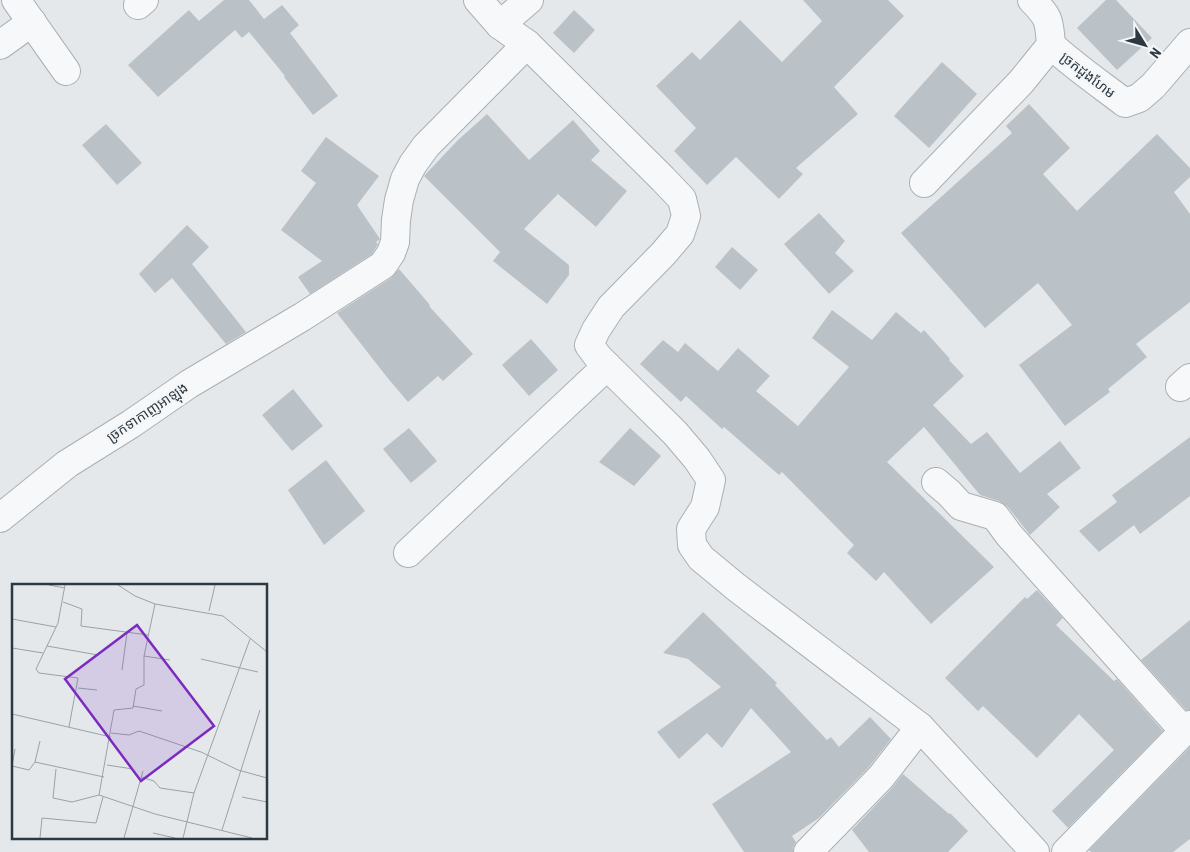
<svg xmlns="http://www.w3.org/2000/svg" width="1190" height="852" viewBox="0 0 1190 852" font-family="'Roboto Condensed','Noto Sans Khmer',sans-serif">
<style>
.building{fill:#bbc2c7}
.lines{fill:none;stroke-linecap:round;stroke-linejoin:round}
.minor-casing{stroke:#a9b0b5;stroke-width:30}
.minor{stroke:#f6f8f9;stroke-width:28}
.labels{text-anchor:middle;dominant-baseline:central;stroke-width:5;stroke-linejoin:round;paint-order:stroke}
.street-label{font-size:14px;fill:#2c3942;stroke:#f4f6f8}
.inset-road{fill:none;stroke:#9aa2a7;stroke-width:1}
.view{fill:#7b2cbf;fill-opacity:0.15;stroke:#7b2cbf;stroke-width:2.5}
.inset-edge{fill:none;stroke:#2c3942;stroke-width:2.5}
</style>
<rect width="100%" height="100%" fill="#e4e8eb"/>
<g class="building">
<polygon points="224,0 249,0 264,19 282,5 299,25 290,33 338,96 313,115 284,77 285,76 249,32 242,38 235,30 158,97 128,65 189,10 199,21"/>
<polygon points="803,0 888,0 904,16 834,87 858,114 796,168 803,174 779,199 736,157 707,185 674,151 696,128 656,86 692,52 700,60 740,20 782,62 822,21"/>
<polygon points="1106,0 1116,0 1152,38 1117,70 1077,28"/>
<polygon points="574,10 595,30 574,53 553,33"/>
<polygon points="942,62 977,94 929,148 894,116"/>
<polygon points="1029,104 1070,148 1043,174 1077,211 1157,134 1190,168 1190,177 1174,192 1190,214 1190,302 1136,344 1147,357 1108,389 1110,392 1065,426 1019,365 1072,325 1038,283 985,328 901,233 1012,133 1006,126"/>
<polygon points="487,114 529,160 573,120 600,151 591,160 627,191 596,227 558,194 524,229 569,265 569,275 547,304 493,261 500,252 424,176 458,140"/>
<polygon points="106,124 142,163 117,185 82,145"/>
<polygon points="326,137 379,176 357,205 380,239 376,242 378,244 372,254 310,294 298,277 322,261 281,230 316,183 301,171"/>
<polygon points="819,213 845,241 835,253 854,271 829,294 784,244"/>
<polygon points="187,225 209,247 192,264 246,332 226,344 172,278 155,293 139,274"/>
<polygon points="732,247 758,270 740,290 715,267"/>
<polygon points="399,269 430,305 429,306 473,354 443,381 438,376 408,402 386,376 337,313 391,278"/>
<polygon points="832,310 872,340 896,312 921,333 924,330 950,359 949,360 964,376 933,405 971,444 987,432 1020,473 1060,441 1081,468 1047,494 1060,507 1030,535 1007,506 999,501 980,495 924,427 887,462 994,567 931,624 884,572 876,581 847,553 854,545 782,472 779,475 724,427 722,429 686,396 681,402 640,364 663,340 678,352 685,343 718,371 738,348 770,376 756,391 798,426 849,367 812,338"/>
<polygon points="531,339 558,370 529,396 502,365"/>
<polygon points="293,389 323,426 292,451 262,415"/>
<polygon points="409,428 437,461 411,483 383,449"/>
<polygon points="630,428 661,456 634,486 599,462"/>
<polygon points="1190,437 1190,496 1140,534 1134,525 1099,552 1079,531 1117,502 1112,495"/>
<polygon points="326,460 365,511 324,545 288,490"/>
<polygon points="1037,590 1063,618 1056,625 1114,681 1117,679 1163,731 1068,828 1052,811 1114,750 1079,714 1037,758 983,706 978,711 945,678 1025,597 1027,599"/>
<polygon points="703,612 777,683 775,685 827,740 831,737 839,747 870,717 891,739 869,767 819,818 792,836 796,842 793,848 793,852 744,852 712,804 791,752 751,708 722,748 707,733 679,759 657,732 721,687 688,659 663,653"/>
<polygon points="1190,620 1190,710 1186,710 1141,660"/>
<polygon points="1190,747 1190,839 1173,852 1091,852 1089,850"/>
<polygon points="903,774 949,814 950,813 968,831 948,852 869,852 852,830 892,788"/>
</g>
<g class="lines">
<defs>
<g id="minor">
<polyline points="16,0 66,71"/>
<polyline points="478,0 500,25 527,44 663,179 682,199 686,216 680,234 663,254 611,307 596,330 589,345 598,357 607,366 675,433 697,459 711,480 705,507 691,529 692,545 701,558 736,587 920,727 1035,852"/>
<polyline points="138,5 144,0"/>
<polyline points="500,25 529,0"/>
<polyline points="0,45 32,22"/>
<path d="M1051,45C1074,66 1100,84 1125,103L1139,98L1153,86L1190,43"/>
<path d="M924,183L1021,82L1051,45C1049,21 1050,18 1032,0"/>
<polyline points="1180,387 1190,378"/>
<polyline points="936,482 949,493 961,506 995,516 1009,535 1184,731"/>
<polyline points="0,518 67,464 131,424 189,384 302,317 383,265 391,253 395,242 396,220 399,200 405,179 413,164 426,146 527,44"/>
<polyline points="408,553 607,366"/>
<polyline points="808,852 881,777 920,727"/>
<polyline points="1066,852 1190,725"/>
</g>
</defs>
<use href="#minor" class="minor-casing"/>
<use href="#minor" class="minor"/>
</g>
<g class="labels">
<g class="street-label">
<text transform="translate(1088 75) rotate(38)">ច្រកដួងហែម</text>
<text transform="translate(147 412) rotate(-34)">ច្រកទាកាញអាឡុង</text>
</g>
</g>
<g transform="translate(12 584)">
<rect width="255" height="255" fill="#e4e8eb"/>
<path class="inset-road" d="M37,1L53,4M53,1L46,39L24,85L27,89L66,94L57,143M106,1L123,12L143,20L211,32L255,68M51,18L70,25L69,42L136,51M197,27L203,1M0,35L44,43M35,62L86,71M0,64L31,69M132,72L158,76M189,75L246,88M110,86L115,49M66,104L85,106M121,122L150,127M0,130L99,153M99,149L117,151L127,147L189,168L226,186L255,194M23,178L28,157M95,181L121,185M0,182L17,186L23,178L92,193M0,182L3,165M44,185L41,214L60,218L87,211L102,126L121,124L124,105L132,101V72L143,20M129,193L142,197L148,204L182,209M87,211L143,230L240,254M230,213L255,218M210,246L248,126M141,249L163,254M28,254L30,234L84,239L91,213M112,254L131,187M171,254L182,209L238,55"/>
<path class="view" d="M125,41L202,142L129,197L53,95Z"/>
<rect width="255" height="255" class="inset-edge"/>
</g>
<g transform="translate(1145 45) rotate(127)" stroke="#f4f6f8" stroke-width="4" paint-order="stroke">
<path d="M0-4L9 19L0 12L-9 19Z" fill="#2c3942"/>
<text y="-8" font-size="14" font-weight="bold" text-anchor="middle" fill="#2c3942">N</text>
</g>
</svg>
